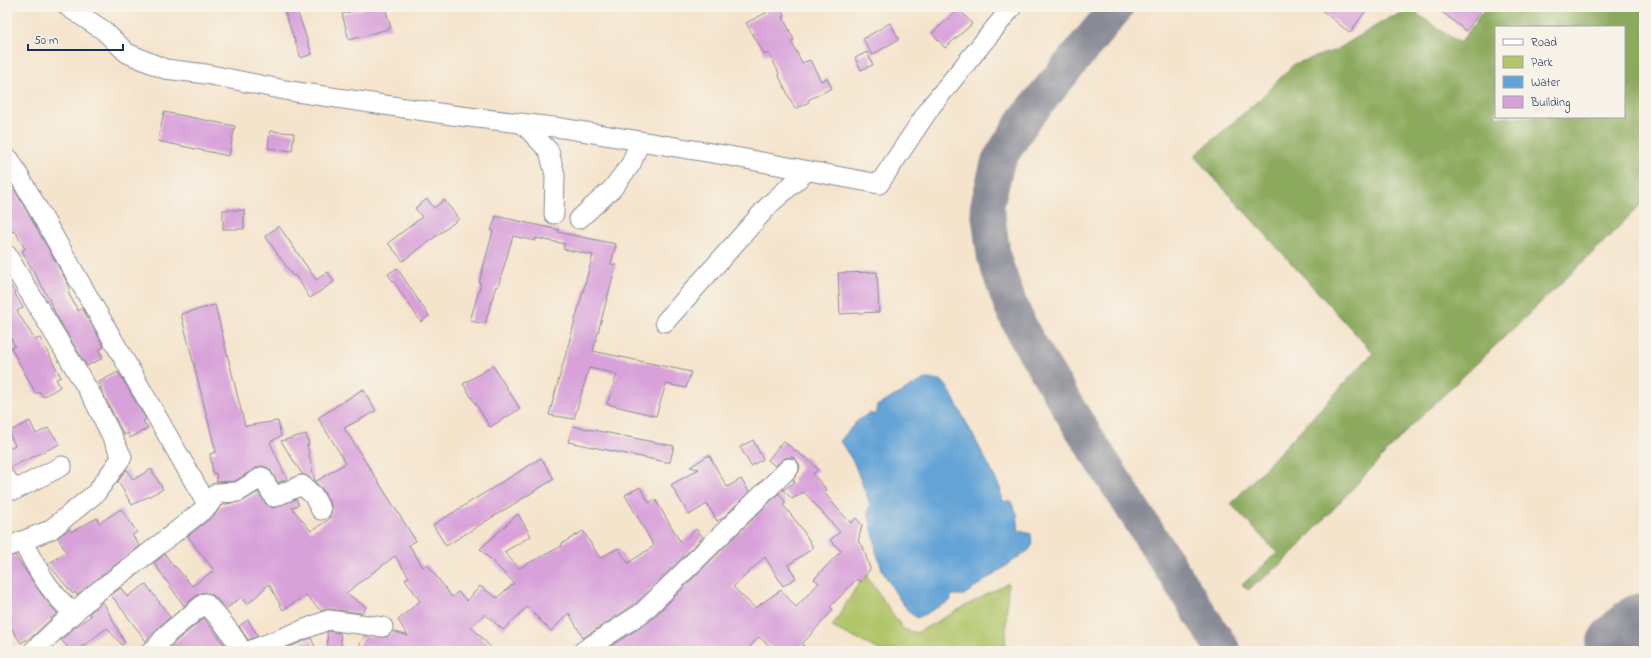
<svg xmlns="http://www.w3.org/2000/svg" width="1651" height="658" viewBox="0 0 1651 658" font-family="'Indie Flower',sans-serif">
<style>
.green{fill:#b1c569;stroke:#667a64}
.forest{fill:#8caa5d;stroke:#546c5e;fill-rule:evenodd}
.water{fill:#63a3d6;stroke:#3f699a}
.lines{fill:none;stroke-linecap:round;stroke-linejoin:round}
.taxiway{stroke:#888a95;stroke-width:34}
.runway{stroke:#888a95;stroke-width:86}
.building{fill:#d8a1da}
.minor-casing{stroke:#888a95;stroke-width:21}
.minor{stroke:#fff;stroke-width:19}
</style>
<rect width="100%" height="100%" fill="#f7f3e8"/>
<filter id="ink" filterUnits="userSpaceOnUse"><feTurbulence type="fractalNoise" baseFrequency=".025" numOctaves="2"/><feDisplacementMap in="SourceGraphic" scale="8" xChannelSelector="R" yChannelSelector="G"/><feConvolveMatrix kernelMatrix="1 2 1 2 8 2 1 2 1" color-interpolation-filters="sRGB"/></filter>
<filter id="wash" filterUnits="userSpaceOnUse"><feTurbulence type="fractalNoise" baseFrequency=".012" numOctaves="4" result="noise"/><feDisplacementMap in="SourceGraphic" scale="16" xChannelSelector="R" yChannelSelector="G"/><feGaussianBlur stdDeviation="0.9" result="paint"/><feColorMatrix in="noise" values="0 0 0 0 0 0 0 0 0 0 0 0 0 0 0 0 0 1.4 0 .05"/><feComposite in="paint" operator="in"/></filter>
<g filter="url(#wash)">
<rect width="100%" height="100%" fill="#f5e4cc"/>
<polygon class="green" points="865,573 903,629 916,633 1008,583 1005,651 881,651 832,627"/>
<path class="forest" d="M1479,7H1644V201L1602,244L1409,428L1282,564L1248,590L1242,585L1277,553L1231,504L1373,353L1194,156L1260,99L1294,64L1336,50L1389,18L1413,11L1460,43L1483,11ZM1496,27H1624V117H1496Z"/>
<polygon class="water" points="925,379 941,380 948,388 988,464 1001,490 1000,494 1004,502 1010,500 1017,514 1019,531 1031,534 1032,545 1029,550 964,595 952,595 950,601 917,618 910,613 900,600 883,572 876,551 875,541 868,512 870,504 854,463 840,441 855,423 869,413 875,415 877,406"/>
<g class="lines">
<polyline class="taxiway" points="1117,7 1024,120 998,161 987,206 994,258 1010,304 1025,336 1079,425 1224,651"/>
<polyline class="runway" points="1628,651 1644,636"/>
</g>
<g id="blocks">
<g class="building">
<polygon points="283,7 296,7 312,54 301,58"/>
<polygon points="367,7 385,7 391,28 349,40 342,14"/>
<polygon points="774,7 780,7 785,16 783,17 794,40 791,41 802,63 810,60 821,81 827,78 832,88 808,100 809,102 795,109 778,74 779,73 769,53 765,55 746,23 766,13 766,11"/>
<polygon points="1318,7 1368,7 1350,33"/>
<polygon points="1436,7 1473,7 1480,12 1466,31"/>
<polygon points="959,9 972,24 945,48 932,33"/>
<polygon points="890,23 899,39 872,55 863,39"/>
<polygon points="867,52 873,65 861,70 855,58"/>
<polygon points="164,112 235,126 229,156 158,141"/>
<polygon points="270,131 294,133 292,151 268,148"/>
<polygon points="9,180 67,282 70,290 68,292 78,311 82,308 104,347 99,350 103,358 87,366 57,317 48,297 22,251 25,249 15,231 12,232 7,222 7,181"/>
<polygon points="427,199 434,208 444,200 459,219 403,261 388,243 422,217 415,208"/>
<rect x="223" y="210" width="21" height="19"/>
<polygon points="496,216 559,230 558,232 616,244 611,264 616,265 593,351 691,372 686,388 666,384 656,416 607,404 617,374 589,368 574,419 549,415 593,255 563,249 565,244 536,238 535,241 513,236 498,287 496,286 485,324 470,321 481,283 479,283 493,231 491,231"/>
<polygon points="279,226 316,280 328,272 334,282 310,298 295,275 293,276 265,236"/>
<polygon points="397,268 429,316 421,322 388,274"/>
<polygon points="877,272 879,312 840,314 838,273"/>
<polygon points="7,279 23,308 17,311 35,340 40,338 61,377 56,379 60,387 43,397 40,392 36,394 11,348 15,346 7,332"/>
<polygon points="215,305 245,426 278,421 281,436 270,442 287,479 278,483 271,471 268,468 262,466 256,468 235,481 217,482 216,473 213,474 210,454 216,452 181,314"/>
<polygon points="493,366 520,409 490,427 463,384"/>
<polygon points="118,372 146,419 143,421 148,428 130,438 128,433 124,435 100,388 102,387 99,382"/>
<polygon points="363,389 376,411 344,428 416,541 409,545 423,567 427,564 452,597 458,592 467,601 480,586 497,598 514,583 480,549 518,514 531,536 504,552 519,568 562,546 561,544 583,531 600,558 618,548 628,563 654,546 625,495 640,487 649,503 655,499 681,543 696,529 703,537 635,604 583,638 569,613 551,631 527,607 503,630 485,614 471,626 494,651 357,651 364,636 387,637 393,631 408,636 398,620 420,601 405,579 409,577 395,556 346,593 366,607 362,613 329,609 321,611 306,595 283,610 269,584 247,605 241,597 226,609 213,595 203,592 198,594 184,606 154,563 165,554 174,567 175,566 192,586 214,570 200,553 188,536 215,515 221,506 226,504 243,501 258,492 265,503 273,508 296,499 299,505 292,508 311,531 331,518 329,517 332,510 331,505 323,490 315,482 346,463 318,418"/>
<polygon points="30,421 36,434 48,428 60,444 7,469 7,450 15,445 8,432"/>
<polygon points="573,426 674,446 670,462 666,462 568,442"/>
<polygon points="306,434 309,445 307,445 315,482 309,477 302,474 281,441"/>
<polygon points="753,440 763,459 751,466 740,447"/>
<polygon points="783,441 805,458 806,457 818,470 813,474 827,490 824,492 836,507 851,523 856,518 862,525 858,542 863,546 870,569 861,582 857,579 830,607 833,610 802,644 804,646 799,651 776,651 759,637 746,651 603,651 650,621 779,493 786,503 783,505 800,526 812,545 812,549 788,565 796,578 783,586 765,557 733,587 755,608 781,590 796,607 819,583 814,579 841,551 830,540 840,532 804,492 792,499 783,490 795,482 793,480 799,471 800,466 797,460 792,457 786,458 775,466 768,460"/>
<polygon points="709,455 727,487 741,479 749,492 723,518 717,521 707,504 689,515 671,485 699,469 690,467"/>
<polygon points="541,458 554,479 446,546 433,525"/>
<polygon points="127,469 133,480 151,469 163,489 132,505 119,483 117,483"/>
<polygon points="121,509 137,532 132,535 140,546 77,595 75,592 73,594 48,564 66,552 58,538 69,529 71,532 97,518 99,523"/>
<polygon points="15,555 42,595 57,613 33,636 21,643 7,622 7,558"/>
<polygon points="146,584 170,617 160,626 146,641 111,595 121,588 127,597"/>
<polygon points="103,602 125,643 122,645 107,628 76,651 72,651 61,640 75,627 91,616 89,613"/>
<polygon points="204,618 229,651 167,651 175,642"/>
<polygon points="248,620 258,636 248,640 239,626"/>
<polygon points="329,631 340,633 342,651 328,651 327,632"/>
<polygon points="311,638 317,651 291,651 289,647"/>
</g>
</g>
</g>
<g filter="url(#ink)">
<use href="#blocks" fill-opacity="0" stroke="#888a95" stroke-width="1"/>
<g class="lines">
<defs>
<g id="minor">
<polyline points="68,7 103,30 127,53 165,69 206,74 290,91 452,115 562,128 724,155 879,184 932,105 1012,7"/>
<polyline points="523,124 549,151 555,175 554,214"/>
<polyline points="7,158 10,160 208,506"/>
<polyline points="579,219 612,189 631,164 640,141"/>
<polyline points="7,255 93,398 122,457 96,493 50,530 22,541"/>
<polyline points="665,322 770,204 807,171"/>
<polyline points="7,480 15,490 62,466"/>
<path d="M7,547L22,541C36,567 50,594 74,613"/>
<polyline points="33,651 93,595 146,555 208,506 217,493 238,492 262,477 274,497 302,485 313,495 321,510"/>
<path d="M151,651L155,649L167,634L205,603C220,618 232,633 242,651"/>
<polyline points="249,651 328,620 383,627"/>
<polyline points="583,651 642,613 789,468"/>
</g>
</defs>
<use href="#minor" class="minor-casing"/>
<use href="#minor" class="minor"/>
</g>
</g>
<rect width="1651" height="658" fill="none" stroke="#f7f3e8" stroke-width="24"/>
<rect x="1495" y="26" width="130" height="92" fill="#f7f3e8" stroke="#9fa5b1"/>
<rect x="1503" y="39" width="20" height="6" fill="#ffffff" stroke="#9fa5b1"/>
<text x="1531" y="46" font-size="12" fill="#1b2f5e">Road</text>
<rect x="1503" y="56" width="20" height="12" fill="#b1c569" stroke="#9fa5b1"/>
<text x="1531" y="66" font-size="12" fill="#1b2f5e">Park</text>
<rect x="1503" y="76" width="20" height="12" fill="#63a3d6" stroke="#9fa5b1"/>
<text x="1531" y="86" font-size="12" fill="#1b2f5e">Water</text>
<rect x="1503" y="96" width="20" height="12" fill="#d8a1da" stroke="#9fa5b1"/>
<text x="1531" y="106" font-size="12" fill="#1b2f5e">Building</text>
<path d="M28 44v6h95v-6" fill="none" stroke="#1b2f5e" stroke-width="2"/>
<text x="34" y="44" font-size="12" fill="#1b2f5e" stroke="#f7f3e8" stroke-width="3" paint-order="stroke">50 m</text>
</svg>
